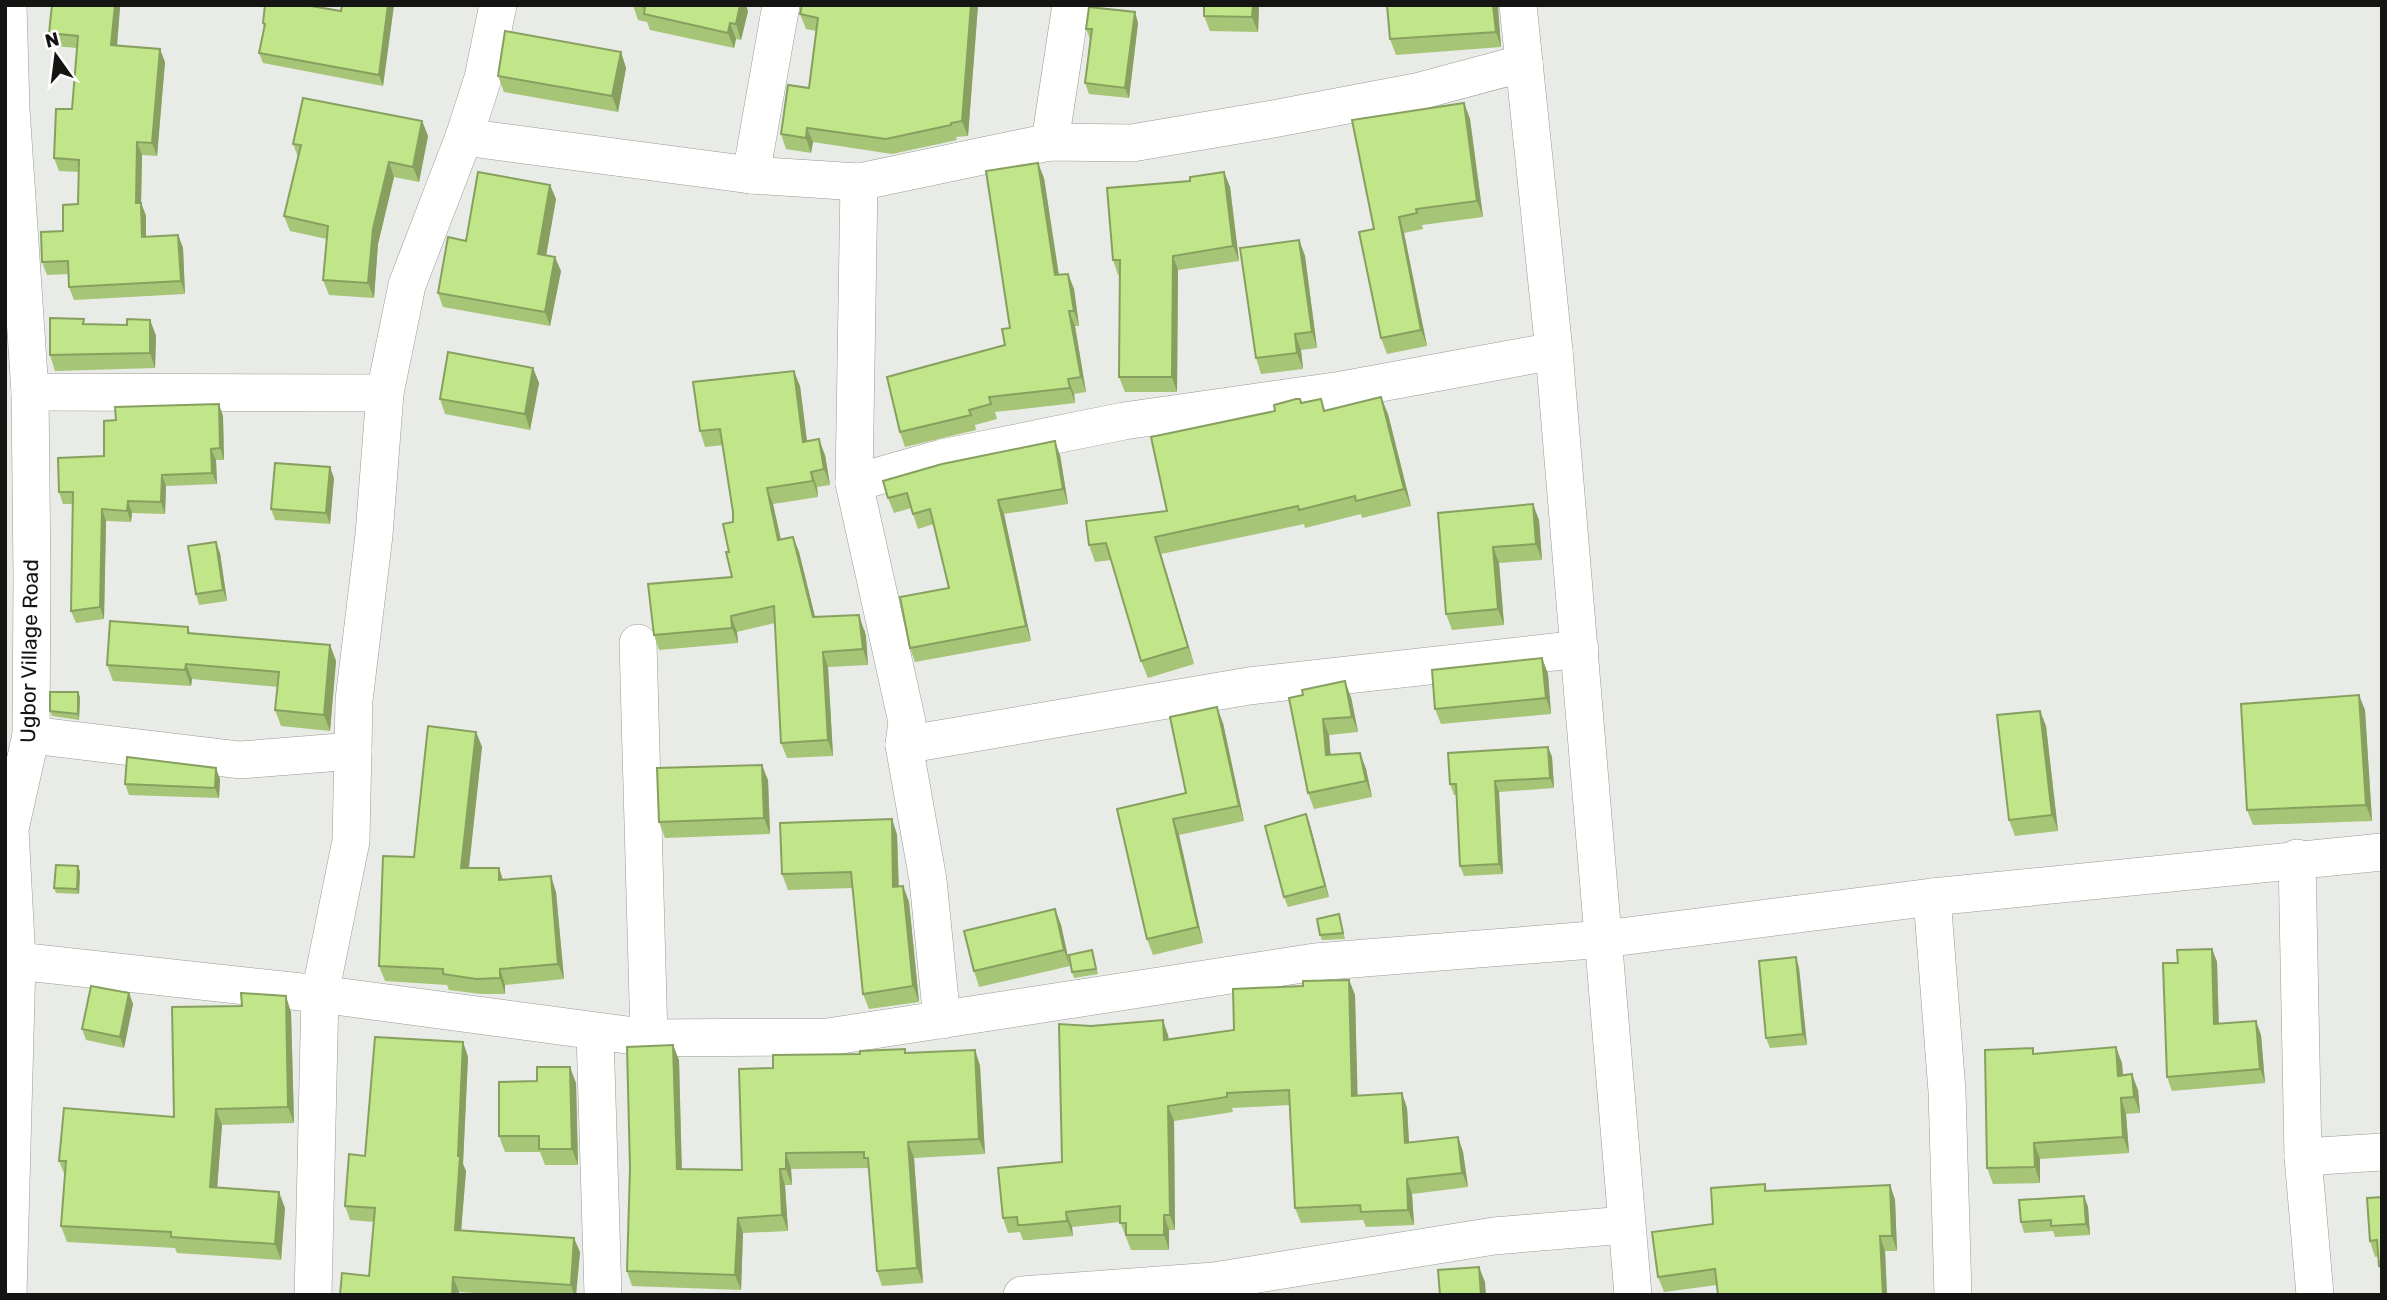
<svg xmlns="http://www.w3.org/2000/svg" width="2387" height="1300" viewBox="0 0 2387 1300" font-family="Rubik,sans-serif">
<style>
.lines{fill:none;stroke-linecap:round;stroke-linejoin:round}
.minor-casing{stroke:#989a96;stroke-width:38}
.minor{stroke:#fff;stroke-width:37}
.wall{fill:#a6c576}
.shaded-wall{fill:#87a060}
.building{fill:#c1e589;stroke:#87a060;stroke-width:2}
.labels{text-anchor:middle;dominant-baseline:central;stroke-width:7;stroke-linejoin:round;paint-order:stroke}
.street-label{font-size:21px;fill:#141413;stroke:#fff}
</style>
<rect width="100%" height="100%" fill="#e9ebe7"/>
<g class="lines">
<defs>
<g id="minor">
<polyline points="8,5 11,109 30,392 32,576 31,735 10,829 17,961 8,1295"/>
<polyline points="1518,5 1554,351 1633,1295"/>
<polyline points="464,137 751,175 859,182 1050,142 1132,143 1273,119 1416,92 1524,63"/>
<polyline points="1050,142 1071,5"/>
<polyline points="751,175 781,5"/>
<polyline points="859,182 854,483 907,722 904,745 928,880 942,1020"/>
<polyline points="30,392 385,393"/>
<polyline points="854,483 942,458 1124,421 1342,390 1554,351"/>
<polyline points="638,643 649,1038"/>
<polyline points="31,735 240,760 353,751"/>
<polyline points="904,745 1249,686 1580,649"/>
<polyline points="2297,858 2303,1157 2315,1295"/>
<polyline points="1932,897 1947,1091 1953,1295"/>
<polyline points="17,961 320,994 649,1038 828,1037 1315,962 1604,939 1932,897 2382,852"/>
<polyline points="595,1033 603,1295"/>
<polyline points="2303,1157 2382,1152"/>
<polyline points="313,1295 320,994 351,841 354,700 374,535 385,393 407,285 464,137 483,78 498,5"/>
<polyline points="1022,1295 1214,1281 1494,1236 1625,1225"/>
</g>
</defs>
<use href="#minor" class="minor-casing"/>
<use href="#minor" class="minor"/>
</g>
<g class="wall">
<polygon points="52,5 120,5 120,7 117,45 165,62 157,156 142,155 141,203 146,216 146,237 178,235 183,248 185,294 74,300 69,287 69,274 47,275 42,262 63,231 78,204 79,172 59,171 54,158 72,109 77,48 54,46 49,33"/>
<polygon points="394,5 383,86 263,63 259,53 264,28 263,23 341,11"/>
<polygon points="633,5 637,5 748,11 741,40 736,39 734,48 650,30 647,22 638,20"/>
<polygon points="802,5 978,5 968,136 956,137 957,140 892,154 813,142 811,153 786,149 781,134 809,88 816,31 806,29 800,14"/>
<polygon points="1259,5 1258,32 1210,31 1204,16"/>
<polygon points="1497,6 1501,47 1396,55 1390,39"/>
<polygon points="1135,12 1138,23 1129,98 1089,94 1085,83 1090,39 1086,29"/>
<polygon points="621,52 626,68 618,112 504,92 498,76"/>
<polygon points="1464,103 1470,119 1483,217 1422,225 1423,229 1404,233 1427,346 1387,354 1381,338 1374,229"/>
<polygon points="422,121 428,136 419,182 394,177 378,244 374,298 329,295 323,280 327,239 290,231 284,216 298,157 293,144"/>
<polygon points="1224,172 1230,187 1239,261 1178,270 1177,392 1125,392 1119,377 1120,275 1118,275 1113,260 1190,181"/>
<polygon points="1044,178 1059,275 1068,274 1074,289 1079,326 1075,326 1086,392 1074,394 1075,403 995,412 997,419 975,425 976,430 905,447 900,432 1005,345"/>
<polygon points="550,185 556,199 546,255 561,271 550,326 443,307 438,293 466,241"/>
<polygon points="1299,240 1305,256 1317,348 1301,350 1303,369 1261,374 1256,358"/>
<polygon points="150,320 156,336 155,368 55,371 50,355 86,324 127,325"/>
<polygon points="533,368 539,383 530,430 445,414 440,399"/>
<polygon points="800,386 807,441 825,455 830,485 817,487 818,497 773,504 781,539 793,537 799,552 815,617 865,630 868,665 828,667 833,756 787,758 781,743 775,623 737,632 738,643 659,650 654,635 732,577 729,552 733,522 733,512 723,445 705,447 700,431"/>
<polygon points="1321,399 1325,411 1388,414 1411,506 1362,518 1361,514 1305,528 1304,524 1161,554 1194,664 1148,678 1141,661 1111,560 1095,562 1089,545 1167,511 1302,403"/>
<polygon points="223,416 224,460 216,460 217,484 166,486 165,514 132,513 131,522 106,521 104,619 76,623 71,611 73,504 63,504 59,492 104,456"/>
<polygon points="1060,455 1068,504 1004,514 1031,641 915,662 910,648 949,588 934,524 918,529 911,508 894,513 888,498"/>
<polygon points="334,478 330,524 275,520 271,509"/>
<polygon points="1438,513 1539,520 1542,560 1499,563 1504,625 1452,630 1446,614"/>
<polygon points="220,553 227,601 199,605 196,594"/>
<polygon points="188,627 190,633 330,645 336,661 330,731 281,726 275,710 278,687 192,679 191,686 113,681 107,665"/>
<polygon points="1542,658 1548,674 1551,714 1441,724 1435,709"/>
<polygon points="80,697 79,720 52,716 50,711"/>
<polygon points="1351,697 1358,732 1329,735 1330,755 1360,753 1366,769 1372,797 1314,809 1308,793 1289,698"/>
<polygon points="2365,710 2372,821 2253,825 2247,810"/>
<polygon points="2040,711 2046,726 2058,831 2015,836 2009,820"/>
<polygon points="1223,723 1244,821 1179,835 1203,943 1153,955 1147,939 1117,809 1186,793"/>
<polygon points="476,732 482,747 469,868 499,868 503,880 556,892 564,979 505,985 505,994 481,994 449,990 447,985 385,981 379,966 414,857"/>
<polygon points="1548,747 1552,757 1554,788 1499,792 1503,874 1464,876 1460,866 1456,795 1454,795 1450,784"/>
<polygon points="220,779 219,798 129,795 125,784"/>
<polygon points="768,780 770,834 665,838 659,822"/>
<polygon points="1306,814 1310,825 1329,897 1288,907 1284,897"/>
<polygon points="892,819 897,835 899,887 903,886 909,902 919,1002 869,1009 863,994 853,888 788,890 782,874"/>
<polygon points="78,866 80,872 79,894 56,893 54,888"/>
<polygon points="1055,909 1061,925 1070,966 979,987 974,971"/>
<polygon points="1339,914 1345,939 1322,940 1320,935"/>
<polygon points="2212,949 2217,962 2219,1024 2261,1035 2265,1083 2172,1091 2167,1077 2178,963"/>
<polygon points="1094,956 1098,974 1074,978 1072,972"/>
<polygon points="1796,957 1799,968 1807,1045 1770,1048 1766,1038"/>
<polygon points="1349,980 1355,995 1357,1096 1402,1093 1407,1108 1409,1143 1458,1137 1463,1152 1468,1187 1412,1194 1414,1225 1366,1227 1363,1220 1301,1223 1295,1208 1290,1105 1232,1108 1233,1112 1174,1121 1175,1230 1169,1230 1169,1250 1131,1250 1120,1222 1072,1227 1073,1236 1029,1240 1023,1240 1020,1232 1008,1233 1003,1218 1062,1162 1168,1035 1169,1039 1234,1030 1303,986"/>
<polygon points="129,993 133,1004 124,1048 86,1040 82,1029"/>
<polygon points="291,1012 294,1123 222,1125 217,1188 285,1208 281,1260 177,1253 175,1248 67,1242 61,1226 65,1176 59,1161 174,1117"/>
<polygon points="463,1042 468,1057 463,1164 466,1171 461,1230 580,1252 576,1295 503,1295 459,1292 369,1276 374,1222 350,1220 345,1206 365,1156"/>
<polygon points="673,1045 679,1060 682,1169 742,1170 773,1068 907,1053 975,1050 980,1066 985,1154 914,1158 923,1283 882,1286 877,1271 869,1173 868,1168 791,1169 792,1185 785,1185 788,1231 743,1233 741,1290 632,1286 627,1271"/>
<polygon points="2034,1053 2122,1063 2123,1075 2138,1090 2140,1113 2126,1114 2129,1153 2040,1159 2040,1183 1993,1184 1987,1168"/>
<polygon points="576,1083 578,1165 545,1165 540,1152 505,1152 499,1136"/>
<polygon points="1765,1184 1767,1191 1890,1185 1895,1200 1897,1251 1885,1251 1887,1295 1718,1295 1717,1285 1664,1292 1658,1277 1713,1224"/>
<polygon points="2084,1196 2088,1207 2090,1235 2055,1237 2053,1231 2024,1233 2021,1222"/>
<polygon points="2382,1197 2382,1273 2379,1266 2379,1256 2375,1257 2370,1241"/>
</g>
<g class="shaded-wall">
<polygon points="115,5 120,5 120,7 116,58 111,45"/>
<polygon points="388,5 394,5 383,86 379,75"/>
<polygon points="739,5 746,5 748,11 741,40 736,24"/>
<polygon points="971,5 978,5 968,136 962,121"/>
<polygon points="1253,5 1259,5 1258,32 1252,17"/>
<polygon points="1493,5 1498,5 1501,47 1496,32"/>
<polygon points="1135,12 1138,23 1129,98 1125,88"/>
<polygon points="730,23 736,39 734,48 728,33"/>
<polygon points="160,49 165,62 157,156 152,143"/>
<polygon points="621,52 626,68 618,112 612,96"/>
<polygon points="1464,103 1470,119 1483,217 1477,201"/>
<polygon points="422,121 428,136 419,182 413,167"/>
<polygon points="807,128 813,142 811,153 806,138"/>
<polygon points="137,142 142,155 141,203 146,216 146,250 142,237 136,203"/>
<polygon points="389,162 394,177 378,244 374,298 368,283 373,229"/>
<polygon points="1038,163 1044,178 1061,290 1055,275"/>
<polygon points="1224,172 1230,187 1239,261 1233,246"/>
<polygon points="550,185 556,199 544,268 538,254"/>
<polygon points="1399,217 1404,233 1427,346 1421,330"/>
<polygon points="178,235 183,248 185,294 181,281"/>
<polygon points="1299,240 1305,256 1317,348 1312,332"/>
<polygon points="1173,256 1178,270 1177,392 1172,377"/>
<polygon points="555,257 561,271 550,326 545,312"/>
<polygon points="1068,274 1074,289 1079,326 1074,311"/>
<polygon points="1069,311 1075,326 1086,392 1081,377"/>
<polygon points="150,320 156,336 155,368 150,353"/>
<polygon points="1295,334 1301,350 1303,369 1297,353"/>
<polygon points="533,368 539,383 530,430 525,414"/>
<polygon points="794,371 800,386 809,457 803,442"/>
<polygon points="1068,379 1074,394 1075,403 1070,388"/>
<polygon points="1381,397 1388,414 1411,506 1404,489"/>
<polygon points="219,404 223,416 224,460 220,448"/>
<polygon points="819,439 825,455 830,485 824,469"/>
<polygon points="1055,441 1060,455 1068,504 1063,489"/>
<polygon points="211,449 216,460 217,484 212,473"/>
<polygon points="330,467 334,478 330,524 326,513"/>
<polygon points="811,472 817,487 818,497 813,481"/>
<polygon points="162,475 166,486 165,514 161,502"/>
<polygon points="767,488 773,504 784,555 778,540"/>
<polygon points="998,500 1004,514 1031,641 1026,626"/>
<polygon points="128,501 132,513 131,522 127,511"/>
<polygon points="1533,504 1539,520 1542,560 1536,544"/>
<polygon points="102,509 106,521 104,619 100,607"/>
<polygon points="793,537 799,552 819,633 813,617"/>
<polygon points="1155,537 1161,554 1194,664 1188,647"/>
<polygon points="216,542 220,553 227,601 223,590"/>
<polygon points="1493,547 1499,563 1504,625 1498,609"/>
<polygon points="859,615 866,636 868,665 863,649"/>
<polygon points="731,616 737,632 738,643 732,628"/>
<polygon points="330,645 336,661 330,731 324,715"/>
<polygon points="823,652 828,667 833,756 828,740"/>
<polygon points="1542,658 1548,674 1551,714 1546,698"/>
<polygon points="186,664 192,679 191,686 185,670"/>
<polygon points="1345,681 1351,697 1358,732 1352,717"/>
<polygon points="78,692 80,697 79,720 78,714"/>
<polygon points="2359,695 2365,710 2372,821 2366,805"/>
<polygon points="1217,707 1223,723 1244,821 1239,806"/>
<polygon points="2040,711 2046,726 2058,831 2052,815"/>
<polygon points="1323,719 1329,735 1332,771 1326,755"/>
<polygon points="476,732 482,747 467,884 461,868"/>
<polygon points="1548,747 1552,757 1554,788 1550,778"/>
<polygon points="1360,753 1366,769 1372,797 1366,781"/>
<polygon points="762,765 768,780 770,834 764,818"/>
<polygon points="216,768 220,779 219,798 215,788"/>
<polygon points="1495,781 1499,792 1503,874 1499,864"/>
<polygon points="1306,814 1310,825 1329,897 1325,886"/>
<polygon points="892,819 897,835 899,903 893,887"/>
<polygon points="1173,819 1179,835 1203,943 1198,927"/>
<polygon points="78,866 80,872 79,894 77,889"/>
<polygon points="499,868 504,883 499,880"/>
<polygon points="551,876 556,892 564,979 558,964"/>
<polygon points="903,886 909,902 919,1002 913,986"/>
<polygon points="1055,909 1061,925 1070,966 1064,950"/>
<polygon points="2212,949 2217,962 2219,1038 2214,1024"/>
<polygon points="1796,957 1799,968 1807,1045 1803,1034"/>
<polygon points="500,969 505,985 505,994 500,978"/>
<polygon points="1349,980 1355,995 1358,1111 1352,1096"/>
<polygon points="129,993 133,1004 124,1048 120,1037"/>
<polygon points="286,996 291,1012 294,1123 288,1107"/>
<polygon points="1163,1020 1168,1035 1170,1055 1164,1040"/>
<polygon points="2256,1021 2261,1035 2265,1083 2260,1069"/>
<polygon points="463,1042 468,1057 463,1164 466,1171 460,1244 455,1230"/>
<polygon points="673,1045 679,1060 682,1184 677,1169"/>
<polygon points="2116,1047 2122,1063 2124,1091 2118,1076"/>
<polygon points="975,1050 980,1066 985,1154 979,1139"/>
<polygon points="570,1067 576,1083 578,1165 572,1149"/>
<polygon points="2132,1074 2138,1090 2140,1113 2134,1097"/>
<polygon points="1402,1093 1407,1108 1410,1158 1405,1143"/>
<polygon points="2121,1098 2126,1114 2129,1153 2123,1137"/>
<polygon points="1168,1106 1174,1121 1175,1230 1170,1215"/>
<polygon points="216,1109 222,1125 216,1203 210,1187"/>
<polygon points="1458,1137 1463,1152 1468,1187 1462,1173"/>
<polygon points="908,1142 914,1158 923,1283 917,1268"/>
<polygon points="2034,1143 2040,1159 2040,1183 2035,1167"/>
<polygon points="786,1153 791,1169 792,1185 786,1169"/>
<polygon points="780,1169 785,1185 788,1231 782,1215"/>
<polygon points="1407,1179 1412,1194 1414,1225 1408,1210"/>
<polygon points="1890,1185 1895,1200 1897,1251 1892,1236"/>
<polygon points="279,1192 285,1208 281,1260 275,1244"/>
<polygon points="2084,1196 2088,1207 2090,1235 2086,1224"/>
<polygon points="1066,1212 1072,1227 1073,1236 1067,1221"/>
<polygon points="1164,1215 1169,1230 1169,1250 1164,1235"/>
<polygon points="738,1218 743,1233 741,1290 735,1275"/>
<polygon points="1880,1236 1885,1251 1887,1295 1883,1295"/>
<polygon points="574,1238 580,1252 576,1295 574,1295 571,1285"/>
<polygon points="1479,1267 1485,1282 1486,1295 1481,1295"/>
<polygon points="453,1277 459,1292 458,1295 452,1295"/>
</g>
<g class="building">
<polygon points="52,5 115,5 111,45 160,49 152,143 137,142 136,203 141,203 142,237 178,235 181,281 69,287 68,261 42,262 41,232 63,231 63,205 78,204 79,160 54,158 56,109 72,109 78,36 49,33"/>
<polygon points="265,5 305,5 341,11 342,5 388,5 379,75 259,53 265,24 263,23"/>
<polygon points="637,5 740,5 736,24 730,23 728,33 644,14 645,7"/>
<polygon points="802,5 971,5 962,121 951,123 951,125 886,139 807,128 806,138 781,134 788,85 809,88 818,18 800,14"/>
<polygon points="1204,5 1253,5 1252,17 1204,16"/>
<polygon points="1387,5 1493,5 1496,32 1390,39"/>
<polygon points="1089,7 1135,12 1125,88 1085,83 1092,29 1086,29"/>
<polygon points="505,31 621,52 612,96 498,76"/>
<polygon points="303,98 422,121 413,167 389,162 373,229 368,283 323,280 328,226 284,216 301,145 293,144"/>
<polygon points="1464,103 1477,201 1416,209 1417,213 1399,217 1421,330 1381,338 1359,232 1374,229 1352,120"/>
<polygon points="1038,163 1055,275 1068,274 1074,311 1069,311 1081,377 1068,379 1070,388 989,397 991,404 969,410 971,415 900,432 887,377 1005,345 1002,329 1010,328 986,171"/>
<polygon points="478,172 550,185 538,254 555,257 545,312 438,293 448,237 466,241"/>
<polygon points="1224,172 1233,246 1173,256 1172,377 1119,377 1120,260 1113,260 1107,188 1190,181 1190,177"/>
<polygon points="1299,240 1312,332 1295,334 1297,353 1256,358 1240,248"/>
<polygon points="50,318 84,319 83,324 127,325 127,319 150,320 150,353 50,355"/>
<polygon points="448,352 533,368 525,414 440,399"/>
<polygon points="794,371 803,442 819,439 824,469 811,472 813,481 767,488 778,540 793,537 813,617 859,615 863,649 823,652 828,740 781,743 774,606 731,616 732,628 654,635 648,584 732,577 726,552 729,552 723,524 733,522 733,512 720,429 700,431 693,382"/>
<polygon points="1381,397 1404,489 1356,501 1355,496 1299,510 1298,506 1155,537 1188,647 1141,661 1106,543 1089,545 1086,521 1167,511 1151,437 1275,411 1274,405 1296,399 1300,399 1301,403 1321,399 1324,411"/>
<polygon points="219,404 220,448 211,449 212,473 162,475 161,502 128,501 127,511 102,509 100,607 71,611 73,492 59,492 58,458 104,456 104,421 116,420 115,407"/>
<polygon points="1055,441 1063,489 998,500 1026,626 910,648 900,597 949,588 930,509 913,514 907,493 888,498 883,481 942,464"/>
<polygon points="275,463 330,467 326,513 271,509"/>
<polygon points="1533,504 1536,544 1493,547 1498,609 1446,614 1438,513"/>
<polygon points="216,542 223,590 196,594 188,546"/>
<polygon points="110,621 188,627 188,633 330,645 324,715 275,710 279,672 186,664 185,670 107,665"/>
<polygon points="1542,658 1546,698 1435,709 1432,670"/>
<polygon points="1345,681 1352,717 1323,719 1326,755 1360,753 1366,781 1308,793 1289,698 1303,695 1302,690"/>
<polygon points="50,692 78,692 78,714 50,711"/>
<polygon points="2359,695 2366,805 2247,810 2241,704"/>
<polygon points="1217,707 1239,806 1173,819 1198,927 1147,939 1117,809 1186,793 1170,717"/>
<polygon points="2040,711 2052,815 2009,820 1997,715"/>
<polygon points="428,726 476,732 461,868 499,868 499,880 551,876 558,964 500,969 500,978 476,979 443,974 443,969 379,966 383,856 414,857"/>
<polygon points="1548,747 1550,778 1495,781 1499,864 1460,866 1456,784 1450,784 1448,753"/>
<polygon points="127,757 216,768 215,788 125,784"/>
<polygon points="762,765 764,818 659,822 657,768"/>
<polygon points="1306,814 1325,886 1284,897 1265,826"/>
<polygon points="892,819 893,887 903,886 913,986 863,994 851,872 782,874 780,823"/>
<polygon points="56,865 78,866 77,889 54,888"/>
<polygon points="1055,909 1064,950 974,971 964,931"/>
<polygon points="1339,914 1343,933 1320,935 1317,919"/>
<polygon points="2212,949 2214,1024 2256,1021 2260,1069 2167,1077 2163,963 2178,963 2177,950"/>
<polygon points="1092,950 1096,969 1072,972 1069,955"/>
<polygon points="1796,957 1803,1034 1766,1038 1759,961"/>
<polygon points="1349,980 1352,1096 1402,1093 1405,1143 1458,1137 1462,1173 1407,1179 1408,1210 1361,1212 1360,1205 1295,1208 1289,1090 1227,1093 1227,1097 1168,1106 1170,1215 1164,1215 1164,1235 1126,1235 1126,1223 1120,1223 1120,1206 1066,1212 1067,1221 1023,1225 1018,1225 1017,1217 1003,1218 998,1168 1062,1162 1059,1024 1091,1026 1163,1020 1164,1040 1234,1030 1233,989 1303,986 1303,981"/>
<polygon points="91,986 129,993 120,1037 82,1029"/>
<polygon points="241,993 286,996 288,1107 216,1109 210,1187 279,1192 275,1244 171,1237 171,1232 61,1226 66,1161 59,1161 64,1108 174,1117 172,1007 242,1006"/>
<polygon points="375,1037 463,1042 458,1156 460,1156 455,1230 574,1238 571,1285 453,1277 452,1295 340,1295 342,1273 369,1276 375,1208 345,1206 349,1154 365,1156"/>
<polygon points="673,1045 677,1169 742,1170 739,1069 773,1068 773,1055 860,1054 860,1051 905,1049 905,1053 975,1050 979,1139 908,1142 917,1268 877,1271 868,1158 864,1158 864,1152 786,1153 786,1169 780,1169 782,1215 738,1218 735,1275 627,1271 630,1168 627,1047"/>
<polygon points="2116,1047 2118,1076 2132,1074 2134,1097 2121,1098 2123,1137 2034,1143 2035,1167 1987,1168 1985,1050 2033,1048 2033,1054"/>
<polygon points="537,1067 570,1067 572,1149 539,1149 539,1136 499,1136 499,1082 537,1081"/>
<polygon points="1765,1184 1765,1191 1890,1185 1892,1236 1880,1236 1883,1295 1718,1295 1715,1269 1658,1277 1652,1232 1713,1224 1711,1188"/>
<polygon points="2084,1196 2086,1224 2051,1226 2051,1220 2021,1222 2019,1200"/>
<polygon points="2382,1197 2382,1266 2379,1266 2377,1240 2370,1241 2367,1198"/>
<polygon points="1479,1267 1481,1295 1440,1295 1438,1270"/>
</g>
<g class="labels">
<g class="street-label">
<text transform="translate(29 651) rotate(-89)">Ugbor Village Road</text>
</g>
</g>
<rect width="2387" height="1300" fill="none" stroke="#141413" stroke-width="14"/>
<g transform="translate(56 56) rotate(346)" stroke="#ffffff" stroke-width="5" paint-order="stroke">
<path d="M0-5L12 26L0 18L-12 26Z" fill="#141413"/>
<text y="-10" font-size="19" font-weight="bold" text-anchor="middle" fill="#141413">N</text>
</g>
</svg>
